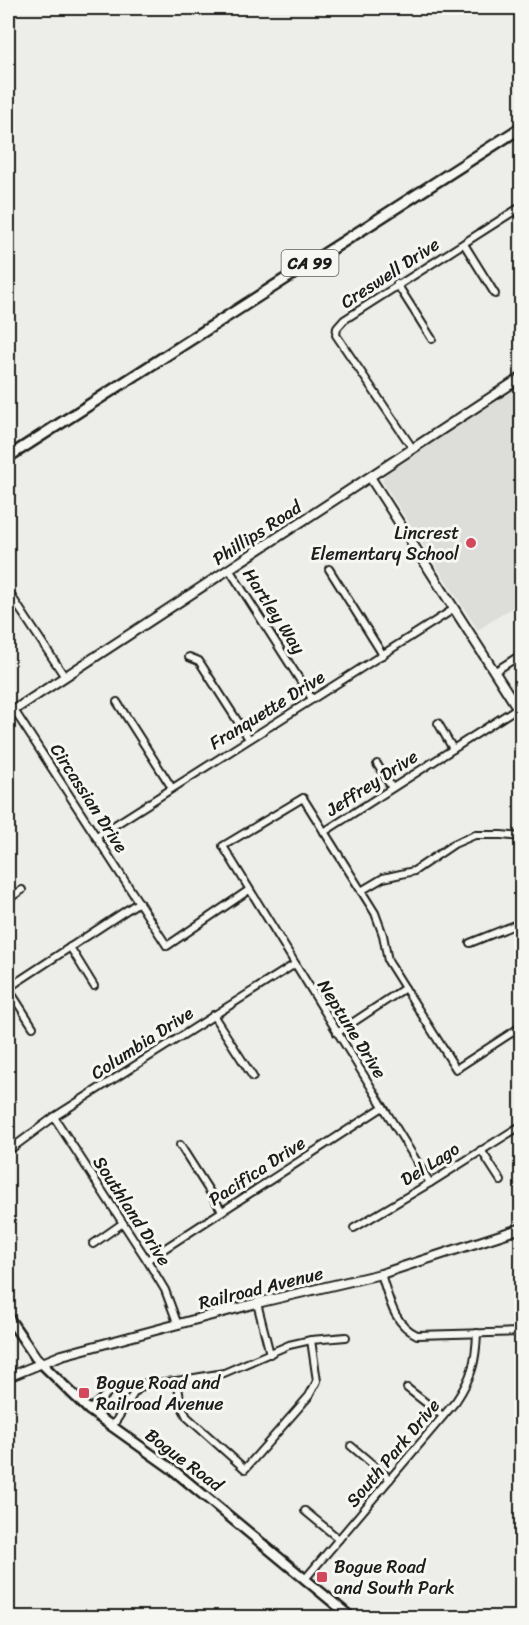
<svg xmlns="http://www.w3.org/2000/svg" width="529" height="1625" viewBox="0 0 529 1625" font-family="Sriracha,sans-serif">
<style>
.built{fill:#ddddda}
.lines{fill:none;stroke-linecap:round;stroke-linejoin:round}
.minor-casing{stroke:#1c1c1c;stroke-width:10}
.tertiary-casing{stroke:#1c1c1c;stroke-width:12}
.secondary-casing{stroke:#1c1c1c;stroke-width:13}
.trunk-casing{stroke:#1c1c1c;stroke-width:14}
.minor{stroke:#f6f6f2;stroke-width:6}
.tertiary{stroke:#f6f6f2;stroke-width:8}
.secondary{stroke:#f6f6f2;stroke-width:8}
.trunk{stroke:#f6f6f2;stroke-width:9}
.poi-dot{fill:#d1495b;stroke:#f6f6f2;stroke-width:2}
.labels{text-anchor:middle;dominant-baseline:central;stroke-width:6;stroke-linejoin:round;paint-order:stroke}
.shield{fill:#f6f6f2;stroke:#5d5d5c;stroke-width:1.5}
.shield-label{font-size:16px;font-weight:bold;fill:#1c1c1c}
.street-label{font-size:18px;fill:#1c1c1c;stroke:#f6f6f2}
.poi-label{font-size:18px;fill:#1c1c1c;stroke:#f6f6f2;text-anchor:start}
</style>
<rect width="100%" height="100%" fill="#edede9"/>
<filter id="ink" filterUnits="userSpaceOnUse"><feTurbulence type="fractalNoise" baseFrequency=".0167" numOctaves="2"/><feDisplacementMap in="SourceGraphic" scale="12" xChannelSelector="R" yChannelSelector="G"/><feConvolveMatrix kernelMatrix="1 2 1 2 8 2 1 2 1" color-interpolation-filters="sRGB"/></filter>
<g filter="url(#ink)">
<polygon class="built" points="521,382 521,602 478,630 382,481 385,475"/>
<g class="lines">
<defs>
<g id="minor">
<polyline points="464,244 495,294"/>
<polyline points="397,284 432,339"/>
<polyline points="413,449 336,335 337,328 344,320 522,206"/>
<polyline points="229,569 312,699"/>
<polyline points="329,569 383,655"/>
<polyline points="8,591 65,677"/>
<polyline points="189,657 199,661 249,739"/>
<polyline points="494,672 522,654"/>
<polyline points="117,702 172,788"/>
<polyline points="14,710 167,946 249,890"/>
<polyline points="438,723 453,749"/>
<polyline points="377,764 392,788"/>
<polyline points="324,832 517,708"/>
<polyline points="96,837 454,609"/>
<polyline points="361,891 383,878 414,871 454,844 475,835 501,835 522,837"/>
<polyline points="8,899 22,890"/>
<polyline points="470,943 522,922"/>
<polyline points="70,947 94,986"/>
<polyline points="8,988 139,902"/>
<polyline points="8,988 33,1027"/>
<polyline points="213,1015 253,1077"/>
<polyline points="337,1033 405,988"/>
<polyline points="54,1117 147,1260 165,1290 178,1325"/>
<polyline points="180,1145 222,1211"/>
<polyline points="481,1150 501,1181"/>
<polyline points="8,1151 54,1117 295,964"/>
<polyline points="430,1183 223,846 303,798 375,913 383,935 388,961 456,1069 522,1026"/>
<polyline points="354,1228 430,1183 522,1125"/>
<polyline points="93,1244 123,1223"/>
<polyline points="147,1260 383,1107"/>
<path d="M381,1274C389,1298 393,1324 417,1335L522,1332"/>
<polyline points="257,1303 270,1354"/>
<polyline points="177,1381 181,1405 187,1417 245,1469 309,1396 317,1381 311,1340"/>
<polyline points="407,1388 443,1416"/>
<polyline points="89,1410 110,1391 129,1385 177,1381 224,1373 289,1345 311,1340 346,1337"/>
<polyline points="112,1427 134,1393 146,1383"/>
<polyline points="351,1446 390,1479"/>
<polyline points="305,1511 339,1539"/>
<path d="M305,1579L456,1401C472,1377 476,1362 477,1333"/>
</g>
<g id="tertiary">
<polyline points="370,477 522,715"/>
<polyline points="8,714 522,377"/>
<polyline points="8,1377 62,1355 257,1303 381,1274 522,1228"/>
</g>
<polyline id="secondary" points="8,1317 36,1358 89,1410 172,1469 352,1618"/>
<polyline id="trunk" points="8,457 522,127"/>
</defs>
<use href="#minor" class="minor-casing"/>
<use href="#tertiary" class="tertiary-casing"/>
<use href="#secondary" class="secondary-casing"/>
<use href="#trunk" class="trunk-casing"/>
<use href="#minor" class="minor"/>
<use href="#tertiary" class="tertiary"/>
<use href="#secondary" class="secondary"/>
<use href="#trunk" class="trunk"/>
</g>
</g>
<g class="poi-dot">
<circle cx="471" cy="543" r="6"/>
<rect x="78" y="1387" width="12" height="12" rx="3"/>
<rect x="316" y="1571" width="12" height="12" rx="3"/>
</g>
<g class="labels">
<rect class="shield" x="281.5" y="250" width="57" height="26" rx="4.5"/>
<g class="shield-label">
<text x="310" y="263">CA 99</text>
</g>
<g class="street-label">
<text transform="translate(390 273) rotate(-33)">Creswell Drive</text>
<text transform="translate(257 533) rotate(-33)">Phillips Road</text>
<text transform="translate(274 611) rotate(57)">Hartley Way</text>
<text transform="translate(267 710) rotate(-32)">Franquette Drive</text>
<text transform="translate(372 783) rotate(-33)">Jeffrey Drive</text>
<text transform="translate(89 798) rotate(57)">Circassian Drive</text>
<text transform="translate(352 1029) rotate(58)">Neptune Drive</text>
<text transform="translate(142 1043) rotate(-33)">Columbia Drive</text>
<text transform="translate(430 1164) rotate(-32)">Del Lago</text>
<text transform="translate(257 1171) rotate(-33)">Pacifica Drive</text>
<text transform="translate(132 1211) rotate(57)">Southland Drive</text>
<text transform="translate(261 1288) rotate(-14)">Railroad Avenue</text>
<text transform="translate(393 1453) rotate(-50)">South Park Drive</text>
<text transform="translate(184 1460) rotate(37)">Bogue Road</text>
</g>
<g class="poi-label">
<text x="459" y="533" text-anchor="end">Lincrest<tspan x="459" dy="21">Elementary School</tspan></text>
<text x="96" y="1383">Bogue Road and<tspan x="96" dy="21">Railroad Avenue</tspan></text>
<text x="334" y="1567">Bogue Road<tspan x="334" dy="21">and South Park</tspan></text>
</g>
</g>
<rect width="529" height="1625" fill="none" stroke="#f6f6f2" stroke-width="30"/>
<rect x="15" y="15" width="499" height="1595" fill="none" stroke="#1c1c1c" stroke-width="2" filter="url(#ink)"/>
</svg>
